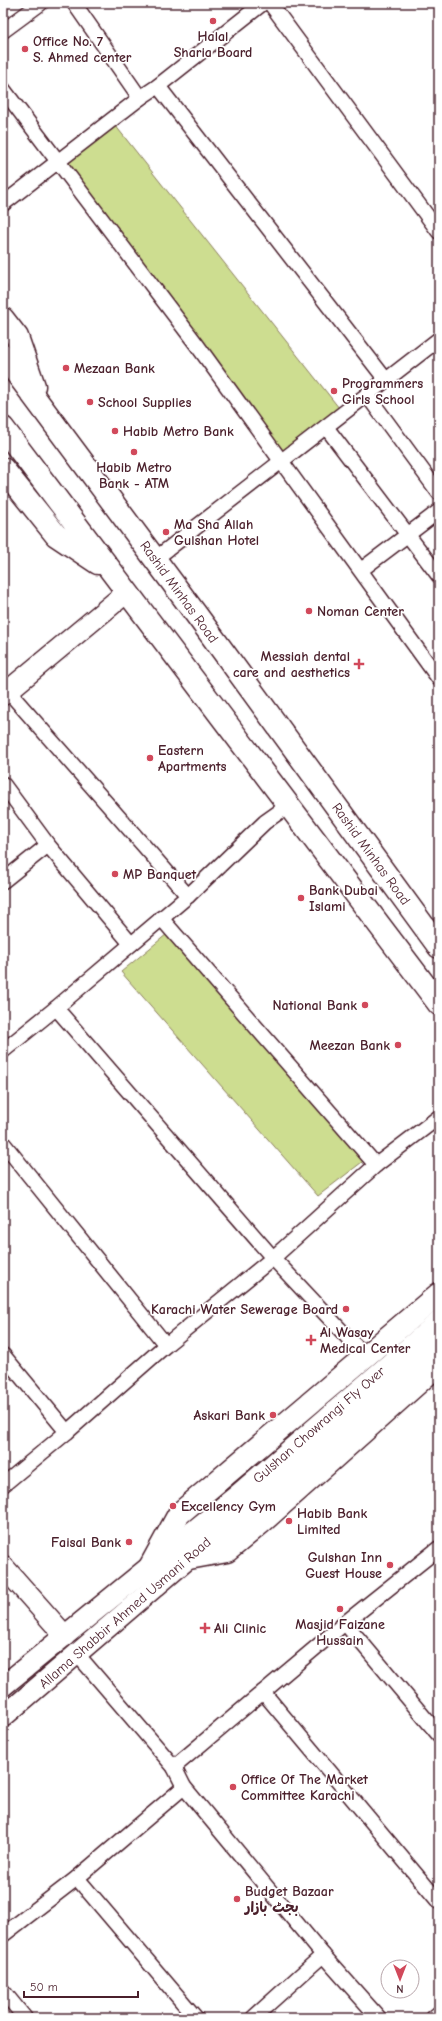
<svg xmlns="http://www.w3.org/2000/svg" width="442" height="2021" viewBox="0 0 442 2021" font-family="'Comic Neue','Playpen Sans Arabic',sans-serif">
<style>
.green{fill:#cddd90;stroke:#8c7e5e}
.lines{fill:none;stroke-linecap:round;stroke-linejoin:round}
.street-casing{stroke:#4a1f2b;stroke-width:17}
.secondary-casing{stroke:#4a1f2b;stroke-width:23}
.primary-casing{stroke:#4a1f2b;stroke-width:25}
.street{stroke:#fff;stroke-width:14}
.secondary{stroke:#fff;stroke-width:20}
.primary{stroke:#fff;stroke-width:22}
.poi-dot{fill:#d1495b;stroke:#fff;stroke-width:1.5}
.labels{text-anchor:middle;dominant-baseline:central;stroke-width:3.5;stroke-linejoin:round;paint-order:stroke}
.poi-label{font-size:14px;font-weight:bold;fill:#4a1f2b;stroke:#fff;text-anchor:start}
.street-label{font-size:14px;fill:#4a1f2b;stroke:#fff}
</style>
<rect width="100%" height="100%" fill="#fff"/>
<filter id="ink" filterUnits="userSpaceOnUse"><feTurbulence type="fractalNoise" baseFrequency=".025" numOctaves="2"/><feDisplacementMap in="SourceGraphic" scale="8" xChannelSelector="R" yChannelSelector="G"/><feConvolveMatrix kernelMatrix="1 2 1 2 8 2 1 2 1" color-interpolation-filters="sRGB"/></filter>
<g filter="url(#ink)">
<g class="green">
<polygon points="111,120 343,413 279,463 57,161"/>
<polygon points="167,934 366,1159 318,1196 121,972"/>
</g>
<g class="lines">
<defs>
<g id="street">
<polyline points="74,3 140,98"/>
<polyline points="270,3 439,232"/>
<polyline points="3,31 41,3"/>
<polyline points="158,86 386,380"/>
<polyline points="3,89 197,345 439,679"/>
<polyline points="3,204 140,98 158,86 263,3"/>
<polyline points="367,395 439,493"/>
<polyline points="326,427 439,576"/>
<polyline points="155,559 439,339"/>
<polyline points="361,570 439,511"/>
<polyline points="8,691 188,896"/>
<polyline points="3,784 48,845 131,944"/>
<polyline points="3,881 48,845"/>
<polyline points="161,918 376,1165"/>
<polyline points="56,1008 273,1258 365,1356"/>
<polyline points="3,1051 56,1008 188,896 265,822 289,805"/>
<polyline points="3,1143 166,1345"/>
<polyline points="3,1355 67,1432"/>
<polyline points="3,1485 67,1432 166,1345 273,1258 376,1165 439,1117"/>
<polyline points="345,1623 439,1735"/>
<polyline points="77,1654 174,1767 184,1787 323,1955 379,2018"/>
<polyline points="263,1692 439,1902"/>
<polyline points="174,1767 345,1623 439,1548"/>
<polyline points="77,1878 196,2018"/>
<polyline points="3,1935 77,1878 184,1787"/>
<polyline points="3,1991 25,2018"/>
<polyline points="253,2018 323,1955"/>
<polyline points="433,2018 439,2013"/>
</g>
<g id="secondary">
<polyline points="3,695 127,592"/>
<polyline points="3,1566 65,1636"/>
<polyline points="3,1686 235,1497 439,1321"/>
<polyline points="3,1717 439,1344"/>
</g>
<g id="primary">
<polyline points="3,319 17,337 34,386"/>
<polyline points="3,355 198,617 439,947"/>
<polyline points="3,428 439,1004"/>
<polyline points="3,469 56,535 98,563"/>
<polyline points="189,1558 227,1551 263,1521 439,1364"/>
<polyline points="150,1567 179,1514 439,1294"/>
</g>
</defs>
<use href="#street" class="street-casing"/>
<use href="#secondary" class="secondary-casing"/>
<use href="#primary" class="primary-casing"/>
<use href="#street" class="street"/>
<use href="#secondary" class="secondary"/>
<use href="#primary" class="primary"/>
</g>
</g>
<g class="poi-dot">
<circle cx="213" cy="21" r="4"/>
<circle cx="25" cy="49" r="4"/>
<circle cx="66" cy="368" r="4"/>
<circle cx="334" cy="391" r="4"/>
<circle cx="90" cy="402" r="4"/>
<circle cx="115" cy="431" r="4"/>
<circle cx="134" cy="452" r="4"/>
<circle cx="166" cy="532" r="4"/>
<circle cx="309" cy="611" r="4"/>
<path d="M357 658h4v4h4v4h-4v4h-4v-4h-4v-4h4z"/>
<circle cx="150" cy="758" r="4"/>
<circle cx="115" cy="874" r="4"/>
<circle cx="301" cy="898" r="4"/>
<circle cx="365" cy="1005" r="4"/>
<circle cx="398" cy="1045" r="4"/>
<circle cx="346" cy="1309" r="4"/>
<path d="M309 1334h4v4h4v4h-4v4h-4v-4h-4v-4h4z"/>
<circle cx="273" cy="1415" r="4"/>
<circle cx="173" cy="1506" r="4"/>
<circle cx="289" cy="1521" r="4"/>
<circle cx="129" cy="1542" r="4"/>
<circle cx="390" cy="1565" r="4"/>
<circle cx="340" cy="1609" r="4"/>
<path d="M203 1622h4v4h4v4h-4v4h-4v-4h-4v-4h4z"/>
<circle cx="233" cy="1787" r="4"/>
<circle cx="237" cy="1899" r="4"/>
</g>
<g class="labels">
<g class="poi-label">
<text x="213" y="36" text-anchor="middle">Halal<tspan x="213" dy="16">Sharia Board</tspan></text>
<text x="33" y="41">Office No. 7<tspan x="33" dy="16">S. Ahmed center</tspan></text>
<text x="74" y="368">Mezaan Bank</text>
<text x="342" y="383">Programmers<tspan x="342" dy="16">Girls School</tspan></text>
<text x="98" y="402">School Supplies</text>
<text x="123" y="431">Habib Metro Bank</text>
<text x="134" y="467" text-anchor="middle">Habib Metro<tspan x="134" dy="16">Bank - ATM</tspan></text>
<text x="174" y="524">Ma Sha Allah<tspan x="174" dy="16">Gulshan Hotel</tspan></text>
<text x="317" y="611">Noman Center</text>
<text x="350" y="656" text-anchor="end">Messiah dental<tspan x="350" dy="16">care and aesthetics</tspan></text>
<text x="158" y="750">Eastern<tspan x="158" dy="16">Apartments</tspan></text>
<text x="123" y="874">MP Banquet</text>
<text x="309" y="890">Bank Dubai<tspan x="309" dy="16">Islami</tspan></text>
<text x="357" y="1005" text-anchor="end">National Bank</text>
<text x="390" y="1045" text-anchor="end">Meezan Bank</text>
<text x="338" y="1309" text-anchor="end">Karachi Water Sewerage Board</text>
<text x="320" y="1332">Al Wasay<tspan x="320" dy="16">Medical Center</tspan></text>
<text x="265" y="1415" text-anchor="end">Askari Bank</text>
<text x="181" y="1506">Excellency Gym</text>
<text x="297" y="1513">Habib Bank<tspan x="297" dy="16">Limited</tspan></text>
<text x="121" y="1542" text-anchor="end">Faisal Bank</text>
<text x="382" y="1557" text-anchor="end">Gulshan Inn<tspan x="382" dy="16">Guest House</tspan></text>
<text x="340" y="1624" text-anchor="middle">Masjid Faizane<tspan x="340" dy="16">Hussain</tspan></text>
<text x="214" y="1628">Ali Clinic</text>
<text x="241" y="1779">Office Of The Market<tspan x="241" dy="16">Committee Karachi</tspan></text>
<text x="245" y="1891">Budget Bazaar<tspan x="245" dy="16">بجٹ بازار</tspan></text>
</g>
<g class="street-label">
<text transform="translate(179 592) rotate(54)">Rashid Minhas Road</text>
<text transform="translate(371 854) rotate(54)">Rashid Minhas Road</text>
<text transform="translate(319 1425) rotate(-41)">Gulshan Chowrangi Fly Over</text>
<text transform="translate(125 1613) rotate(-41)">Allama Shabbir Ahmed Usmani Road</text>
</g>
</g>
<rect width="442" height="2021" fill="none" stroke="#fff" stroke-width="16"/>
<rect x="8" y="8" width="426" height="2005" fill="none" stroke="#4a1f2b" stroke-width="1.5" filter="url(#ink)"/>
<g transform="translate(400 1979) rotate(180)"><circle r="19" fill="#ffffff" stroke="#b7a5aa"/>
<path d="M0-3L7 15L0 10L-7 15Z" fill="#d1495b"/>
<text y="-6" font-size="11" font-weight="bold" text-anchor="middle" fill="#4a1f2b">N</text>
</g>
<path d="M24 1991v6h114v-6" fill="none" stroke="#4a1f2b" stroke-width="2"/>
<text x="30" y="1991" font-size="12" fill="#4a1f2b" stroke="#ffffff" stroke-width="3" paint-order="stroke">50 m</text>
</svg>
